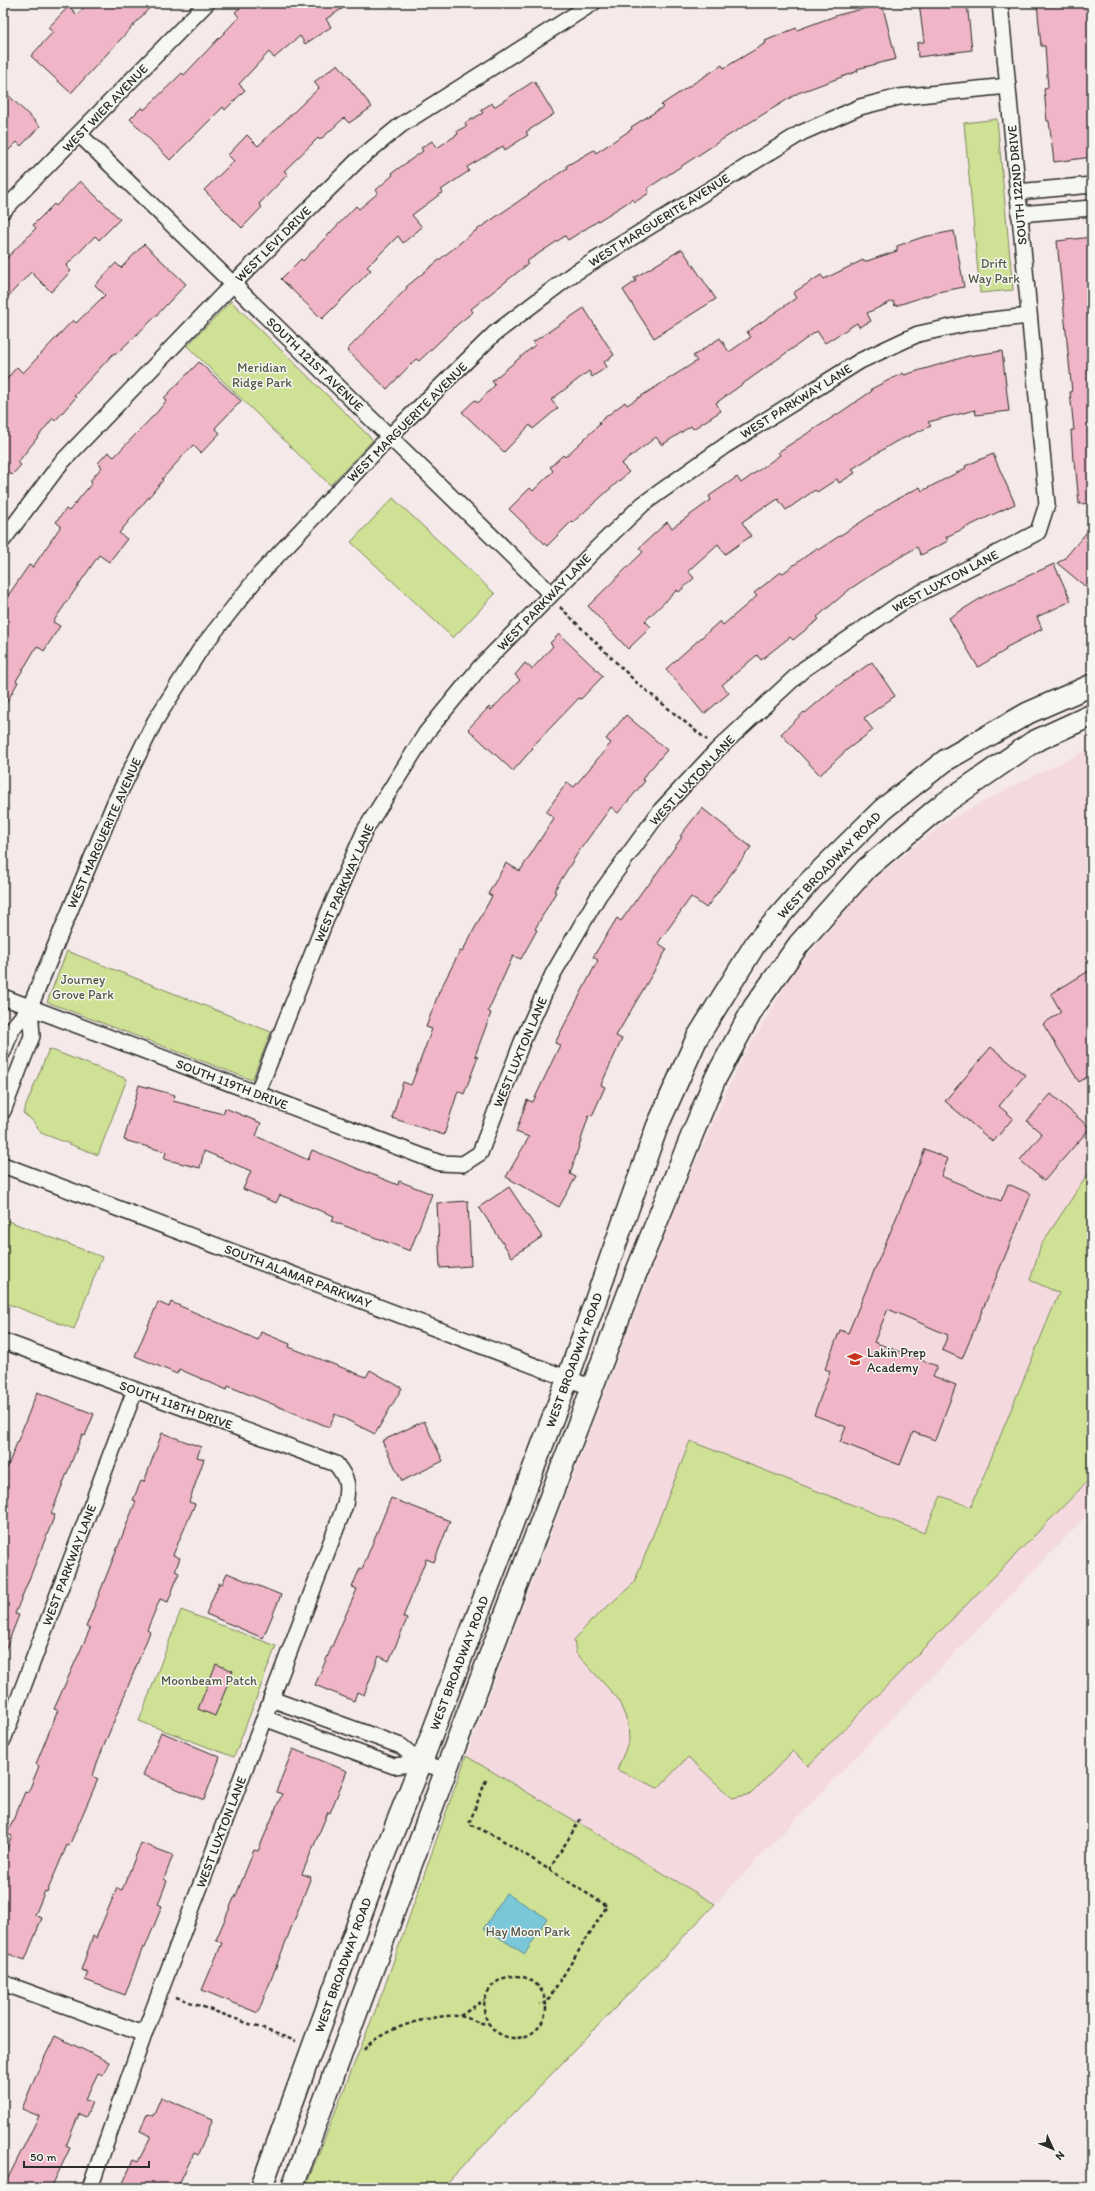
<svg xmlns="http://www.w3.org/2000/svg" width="1095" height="2191" viewBox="0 0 1095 2191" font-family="Itim,sans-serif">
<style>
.built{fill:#f4dadf}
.green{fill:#cfe195;stroke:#7d8660}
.water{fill:#7ac7d9;stroke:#5a8993}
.building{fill:#f0b6c7;stroke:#2b2b2b}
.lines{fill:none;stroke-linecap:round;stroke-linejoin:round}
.minor-casing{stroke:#2b2b2b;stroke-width:18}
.secondary-casing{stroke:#2b2b2b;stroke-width:24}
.path{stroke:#2b2b2b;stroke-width:2.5;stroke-dasharray:4 3;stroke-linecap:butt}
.minor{stroke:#f6f6f2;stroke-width:15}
.secondary{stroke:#f6f6f2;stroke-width:21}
.labels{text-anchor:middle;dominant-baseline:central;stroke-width:3;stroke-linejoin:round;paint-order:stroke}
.street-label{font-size:13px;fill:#2b2b2b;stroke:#f6f6f2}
.park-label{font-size:13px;fill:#545846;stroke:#f6f6f2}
.poi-label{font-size:13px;fill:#2b2b2b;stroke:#f6f6f2;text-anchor:start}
</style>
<rect width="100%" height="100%" fill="#f5e9e9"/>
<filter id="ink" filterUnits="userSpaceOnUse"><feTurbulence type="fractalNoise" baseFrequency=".025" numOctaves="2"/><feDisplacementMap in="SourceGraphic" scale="8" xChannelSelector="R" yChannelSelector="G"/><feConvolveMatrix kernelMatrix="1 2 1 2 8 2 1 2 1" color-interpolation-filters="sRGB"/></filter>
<g filter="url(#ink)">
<polygon class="built" points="1092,748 1092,1510 715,1904 466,1756 675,1208 738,1066 793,973 867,885 946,821 1041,772"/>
<g class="green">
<polygon points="997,119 1013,290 980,293 964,123"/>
<polygon points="231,301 373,440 330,485 187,346"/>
<polygon points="393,498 495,594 453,638 351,542"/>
<polygon points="67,951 271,1032 252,1080 47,1002"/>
<polygon points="49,1049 127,1079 98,1155 41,1133 33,1121 23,1113"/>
<polygon points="1092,1168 1092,1477 808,1766 793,1751 751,1794 732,1798 688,1757 658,1788 617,1770 629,1741 628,1723 618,1699 576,1653 574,1640 591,1621 634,1583 690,1441 924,1533 941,1496 971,1507 1059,1293 1030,1280 1041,1245"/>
<polygon points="3,1219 102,1257 74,1329 3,1302"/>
<polygon points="181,1610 276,1646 234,1757 139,1721"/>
<polygon points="466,1756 715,1904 442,2188 305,2188 383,1991"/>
</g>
<polygon class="water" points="506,1893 547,1918 525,1954 484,1928"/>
<g class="building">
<polygon points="88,3 154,3 71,93 31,56 53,32 48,28 69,6 77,15"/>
<polygon points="246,3 351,3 326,19 331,27 305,44 300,36 274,58 269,52 239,84 245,90 225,110 223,107 170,160 130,119 142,107 144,110 182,73 184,75 239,17 235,12"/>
<polygon points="919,3 967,3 972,50 918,57 917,43 924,42"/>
<polygon points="1037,3 1092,3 1092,157 1054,162 1049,121 1047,121 1044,89 1048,88 1045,46 1041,46"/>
<polygon points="882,4 896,59 857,69 858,71 798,93 723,139 648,188 649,193 635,202 633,199 568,240 565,236 526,262 528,264 471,309 473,312 458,324 419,361 416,359 387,389 347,350 407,288 406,287 471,234 567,168 566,166 594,150 596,153 632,129 631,127 663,107 661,105 694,83 722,65 724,68 766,43 765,41 796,28 797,30 838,15"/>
<polygon points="338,64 372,107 349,123 344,118 320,140 318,138 284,171 288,174 259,204 262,207 242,228 204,190 234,161 228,155 247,135 258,146 319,88 314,82"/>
<polygon points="534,81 554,114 526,132 528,135 505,150 503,146 467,167 469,171 441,190 443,192 412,215 422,227 403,243 398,236 367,267 371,270 322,319 281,279 301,259 303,261 356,206 359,209 378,193 376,190 393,175 392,173 423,151 421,148 432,141 437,148 458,134 457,131 467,126 465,123 483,113 481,110 492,103 494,107"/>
<polygon points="3,90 40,126 21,146 17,142 3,156"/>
<polygon points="80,181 120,219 99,240 95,236 66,266 71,271 51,292 31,272 3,302 3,262 36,228 33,225 54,204 56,206"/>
<polygon points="954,231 964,287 938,292 895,306 893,301 867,313 871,321 859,327 857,323 825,343 817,331 716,403 721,411 693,429 691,426 662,445 656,437 621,464 629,472 573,522 572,521 547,546 509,509 530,488 533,491 553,471 550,467 563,455 565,457 600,424 599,422 625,402 627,405 697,361 693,356 720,338 729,352 751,337 747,332 796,298 793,293 821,275 824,279 863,260 864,262 897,251 897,246 923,237"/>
<polygon points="1092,237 1092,503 1079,504 1075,461 1073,461 1071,430 1074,430 1070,392 1072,392 1057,241"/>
<polygon points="144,244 186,284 152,320 116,354 114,353 74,396 76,397 55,421 53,418 18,462 21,465 12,475 10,473 3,481 3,383 17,367 23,373 73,320 76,323 105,295 95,285 116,263 121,268"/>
<polygon points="682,249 716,299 654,338 623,290 636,281 634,278"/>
<polygon points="584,308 614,355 604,362 607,367 592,377 589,371 551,400 558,408 533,429 530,425 504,452 462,412 475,400 478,403 495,385 492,381 535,345 533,342"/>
<polygon points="1002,351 1009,411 976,415 975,410 928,422 931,426 895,442 852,469 855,473 839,483 837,479 817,492 815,490 786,510 778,499 766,507 765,506 742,522 751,536 725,554 718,544 688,571 694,578 679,592 677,590 645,621 651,627 628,649 588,606 643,552 639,548 667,522 672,528 711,500 709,496 737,477 741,483 780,455 778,452 841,412 872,391 871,389 903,373 904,375 968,356"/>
<polygon points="199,362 241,401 215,428 220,433 201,453 193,445 162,479 163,480 119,533 127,539 109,562 99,555 53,622 60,626 44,651 37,646 16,681 18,682 3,709 3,603 29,565 33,567 61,526 56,522 66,509 69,511 92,483 90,481 102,467 98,463 108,452 114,457 158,411 166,401 164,398"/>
<polygon points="993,454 1015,504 946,537 948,541 921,555 917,547 880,569 850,589 817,617 819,619 793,640 790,637 761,660 757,655 722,685 729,693 704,714 666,669 720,621 723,625 757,596 754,593 781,572 783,573 817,548 818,550 893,501 920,487 922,491 966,468 965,466"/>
<polygon points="1092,526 1092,592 1057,563 1064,559"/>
<polygon points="1054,564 1071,601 1037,617 1042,629 1005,648 1006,650 978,667 949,618 986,595"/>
<polygon points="559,634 603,676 581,699 579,698 532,747 533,748 513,771 468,729 489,707 491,710 520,680 515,675 525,663 532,669 553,646 550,643"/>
<polygon points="872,662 895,696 864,718 873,730 848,749 820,775 781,734 804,712 805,713 836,687"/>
<polygon points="626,715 667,750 642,779 645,781 618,813 611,807 579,851 554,891 556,892 535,929 537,930 521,959 513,956 488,1011 491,1013 475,1056 478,1057 464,1094 458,1091 444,1135 392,1118 403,1082 411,1085 432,1029 426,1027 439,992 460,951 462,952 492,896 488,894 506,863 520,871 554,818 546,812 567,782 574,787 611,743 606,739"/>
<polygon points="702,808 751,847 706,908 691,897 658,943 667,949 616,1036 622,1039 601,1085 605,1087 592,1116 589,1115 570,1174 576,1177 559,1207 506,1177 529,1137 516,1132 527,1100 533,1102 560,1045 555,1043 598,960 593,957 617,918 621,921 646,886 647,887 682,837 680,836"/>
<polygon points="1092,969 1092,1074 1079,1082 1043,1024 1061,1012 1051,994"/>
<polygon points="991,1047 1025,1075 999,1106 1013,1118 993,1142 945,1101"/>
<polygon points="139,1085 175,1095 173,1101 223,1114 225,1108 261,1123 256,1136 308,1160 312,1150 398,1185 399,1181 432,1194 410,1251 332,1221 334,1216 280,1195 276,1203 243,1189 251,1171 204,1151 200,1168 164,1159 166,1152 124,1140"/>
<polygon points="1051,1094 1090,1128 1044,1181 1020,1160 1042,1134 1027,1121"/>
<polygon points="925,1149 948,1159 941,1176 1001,1201 1008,1184 1031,1194 962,1359 942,1350 948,1335 888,1309 874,1342 937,1366 933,1376 956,1385 935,1440 913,1432 900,1465 840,1442 846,1427 814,1415 830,1371 825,1369 840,1330 848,1333"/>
<polygon points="509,1187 542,1237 512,1257 479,1207"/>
<polygon points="468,1201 471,1266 440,1268 437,1203"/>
<polygon points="158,1302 169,1307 171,1302 258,1340 261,1332 290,1344 289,1347 366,1377 370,1370 402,1388 375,1434 335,1414 329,1427 228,1386 227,1390 179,1369 177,1374 135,1356"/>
<polygon points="37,1392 94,1414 85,1436 82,1435 51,1514 55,1515 15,1614 19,1615 4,1653 3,1466 7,1468"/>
<polygon points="424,1421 443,1461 402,1481 382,1441"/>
<polygon points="162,1433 201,1447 197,1457 204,1459 189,1502 195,1504 173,1555 180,1558 175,1571 179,1573 168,1602 160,1599 147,1630 150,1632 97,1763 93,1776 98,1779 69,1846 67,1845 47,1892 45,1891 35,1915 42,1918 25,1960 3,1952 3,1858 12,1836 7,1834 25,1792 28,1793 39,1766 36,1764 58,1710 54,1709 90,1629 86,1627 136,1501 133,1500 141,1481 144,1482"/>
<polygon points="391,1498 450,1521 434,1562 426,1559 403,1617 407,1619 389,1661 379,1656 364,1695 357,1692 354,1701 315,1685 357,1589 352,1587 360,1568 362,1569"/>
<polygon points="227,1573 281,1595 263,1638 206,1614 219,1583 222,1584"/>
<polygon points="216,1664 233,1671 215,1716 198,1709"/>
<polygon points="161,1732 220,1757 204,1800 143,1775"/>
<polygon points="293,1749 347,1771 330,1813 328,1812 302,1874 311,1877 258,2013 202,1990 222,1943 216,1940 234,1898 235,1898 254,1850 258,1851 282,1794 276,1792"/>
<polygon points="141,1843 173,1855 164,1879 167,1881 158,1904 162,1906 145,1948 143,1947 125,1995 85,1980 88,1972 81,1970 93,1936 96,1938 117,1888 122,1890"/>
<polygon points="55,2036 109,2062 103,2075 98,2073 85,2100 92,2102 86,2117 79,2114 66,2146 70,2148 51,2188 3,2188 39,2116 22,2109 35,2077"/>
<polygon points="161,2097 213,2119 198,2155 194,2153 177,2188 121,2188 133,2160 138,2162 151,2136 140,2131 147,2114 153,2116"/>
</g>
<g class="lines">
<defs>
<g id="minor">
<polyline points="80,135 551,594"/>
<polyline points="1017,192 1092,185"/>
<polyline points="3,211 207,3"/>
<polyline points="1019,214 1092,208"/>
<polyline points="3,540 60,464 233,284 358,160 401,125 593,3"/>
<polyline points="3,997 440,1163 463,1164 480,1153 522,1042 553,974 599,895 661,810 717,750 804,669 901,603 1038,532 1047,504 1000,3"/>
<polyline points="3,1052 12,1029 30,1007 115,802 155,721 200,650 259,575 389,437 494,334 573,274 801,133 860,107 899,97 1008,86"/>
<polyline points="257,1094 328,914 365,830 426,733 481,666 597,548 643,504 726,445 860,361 918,334 974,322 1029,316"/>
<polyline points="3,1111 32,1036 30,1007"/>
<polyline points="3,1165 593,1388"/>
<path d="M3,1341L336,1464C349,1481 348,1485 345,1505L146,2029L90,2188"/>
<polyline points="271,1699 401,1746 421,1763"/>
<polyline points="264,1718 394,1766 421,1763 446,1770"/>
<polyline points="3,1740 135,1390"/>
<polyline points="3,1983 144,2034"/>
</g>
<g id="secondary">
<polyline points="261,2188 375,1877 421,1763 568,1378 657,1127 697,1038 756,943 810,881 883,809 946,760 1028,713 1092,685"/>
<polyline points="292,2188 446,1770 638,1268 714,1081 754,1007 799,944 867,868 939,807 1033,742 1092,715"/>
</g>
</defs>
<use href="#minor" class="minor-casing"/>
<use href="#secondary" class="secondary-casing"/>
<g class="path">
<polyline points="560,607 637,683 707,740"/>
<polyline points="486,1780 469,1824 499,1838 607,1906 546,2003 539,2004"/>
<polyline points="549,1870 582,1817"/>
<circle cx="515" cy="2007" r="31"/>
<polyline points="176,1997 296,2041"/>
<polyline points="460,2016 484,2000"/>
<path d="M364,2050C379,2029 433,2014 458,2016C469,2016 477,2025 488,2023"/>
</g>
<use href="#minor" class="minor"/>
<use href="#secondary" class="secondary"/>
</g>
</g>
<defs>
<symbol id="school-bare" viewBox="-9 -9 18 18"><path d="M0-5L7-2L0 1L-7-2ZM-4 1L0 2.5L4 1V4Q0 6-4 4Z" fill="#c8321e" stroke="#f6f6f2" stroke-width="2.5" paint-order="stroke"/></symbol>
</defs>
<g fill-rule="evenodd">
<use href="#school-bare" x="844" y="1348" width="22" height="22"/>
</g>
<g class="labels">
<g class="street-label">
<text transform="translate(105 108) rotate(-46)">WEST WIER AVENUE</text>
<text transform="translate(1017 185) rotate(-95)">SOUTH 122ND DRIVE</text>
<text transform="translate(659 220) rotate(-32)">WEST MARGUERITE AVENUE</text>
<text transform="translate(273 244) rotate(-45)">WEST LEVI DRIVE</text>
<text transform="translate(315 364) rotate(44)">SOUTH 121ST AVENUE</text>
<text transform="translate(796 401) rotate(-32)">WEST PARKWAY LANE</text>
<text transform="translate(407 422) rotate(-45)">WEST MARGUERITE AVENUE</text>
<text transform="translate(945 581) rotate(-28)">WEST LUXTON LANE</text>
<text transform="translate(544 602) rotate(-46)">WEST PARKWAY LANE</text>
<text transform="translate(692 780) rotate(-47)">WEST LUXTON LANE</text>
<text transform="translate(104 833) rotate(-66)">WEST MARGUERITE AVENUE</text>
<text transform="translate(829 865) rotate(-46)">WEST BROADWAY ROAD</text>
<text transform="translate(344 883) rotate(-66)">WEST PARKWAY LANE</text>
<text transform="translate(520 1052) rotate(-67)">WEST LUXTON LANE</text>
<text transform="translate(232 1084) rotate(21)">SOUTH 119TH DRIVE</text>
<text transform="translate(298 1276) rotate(21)">SOUTH ALAMAR PARKWAY</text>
<text transform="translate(574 1360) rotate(-70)">WEST BROADWAY ROAD</text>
<text transform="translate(176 1405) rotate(20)">SOUTH 118TH DRIVE</text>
<text transform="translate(69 1565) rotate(-69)">WEST PARKWAY LANE</text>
<text transform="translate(459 1663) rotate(-69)">WEST BROADWAY ROAD</text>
<text transform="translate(221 1832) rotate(-69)">WEST LUXTON LANE</text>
<text transform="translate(343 1965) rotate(-70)">WEST BROADWAY ROAD</text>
</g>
<g class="park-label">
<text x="994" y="263">Drift<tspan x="994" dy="15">Way Park</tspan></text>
<text x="262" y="367">Meridian<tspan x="262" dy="15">Ridge Park</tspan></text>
<text x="83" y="979">Journey<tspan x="83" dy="15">Grove Park</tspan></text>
<text x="209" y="1680">Moonbeam Patch</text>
<text x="528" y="1931">Hay Moon Park</text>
</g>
<g class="poi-label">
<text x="867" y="1352">Lakin Prep<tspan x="867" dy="15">Academy</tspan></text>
</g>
</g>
<rect width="1095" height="2191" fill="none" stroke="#f6f6f2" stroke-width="16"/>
<rect x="8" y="8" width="1079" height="2175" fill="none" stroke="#2b2b2b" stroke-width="1.5" filter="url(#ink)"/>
<g transform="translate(1053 2149) rotate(134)" stroke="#f6f6f2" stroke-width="3" paint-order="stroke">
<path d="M0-3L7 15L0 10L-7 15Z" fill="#2b2b2b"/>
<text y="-6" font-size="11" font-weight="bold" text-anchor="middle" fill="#2b2b2b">N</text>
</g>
<path d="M24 2161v6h125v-6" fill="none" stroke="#2b2b2b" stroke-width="2"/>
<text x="30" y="2161" font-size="12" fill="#2b2b2b" stroke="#f6f6f2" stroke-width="3" paint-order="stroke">50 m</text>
</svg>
